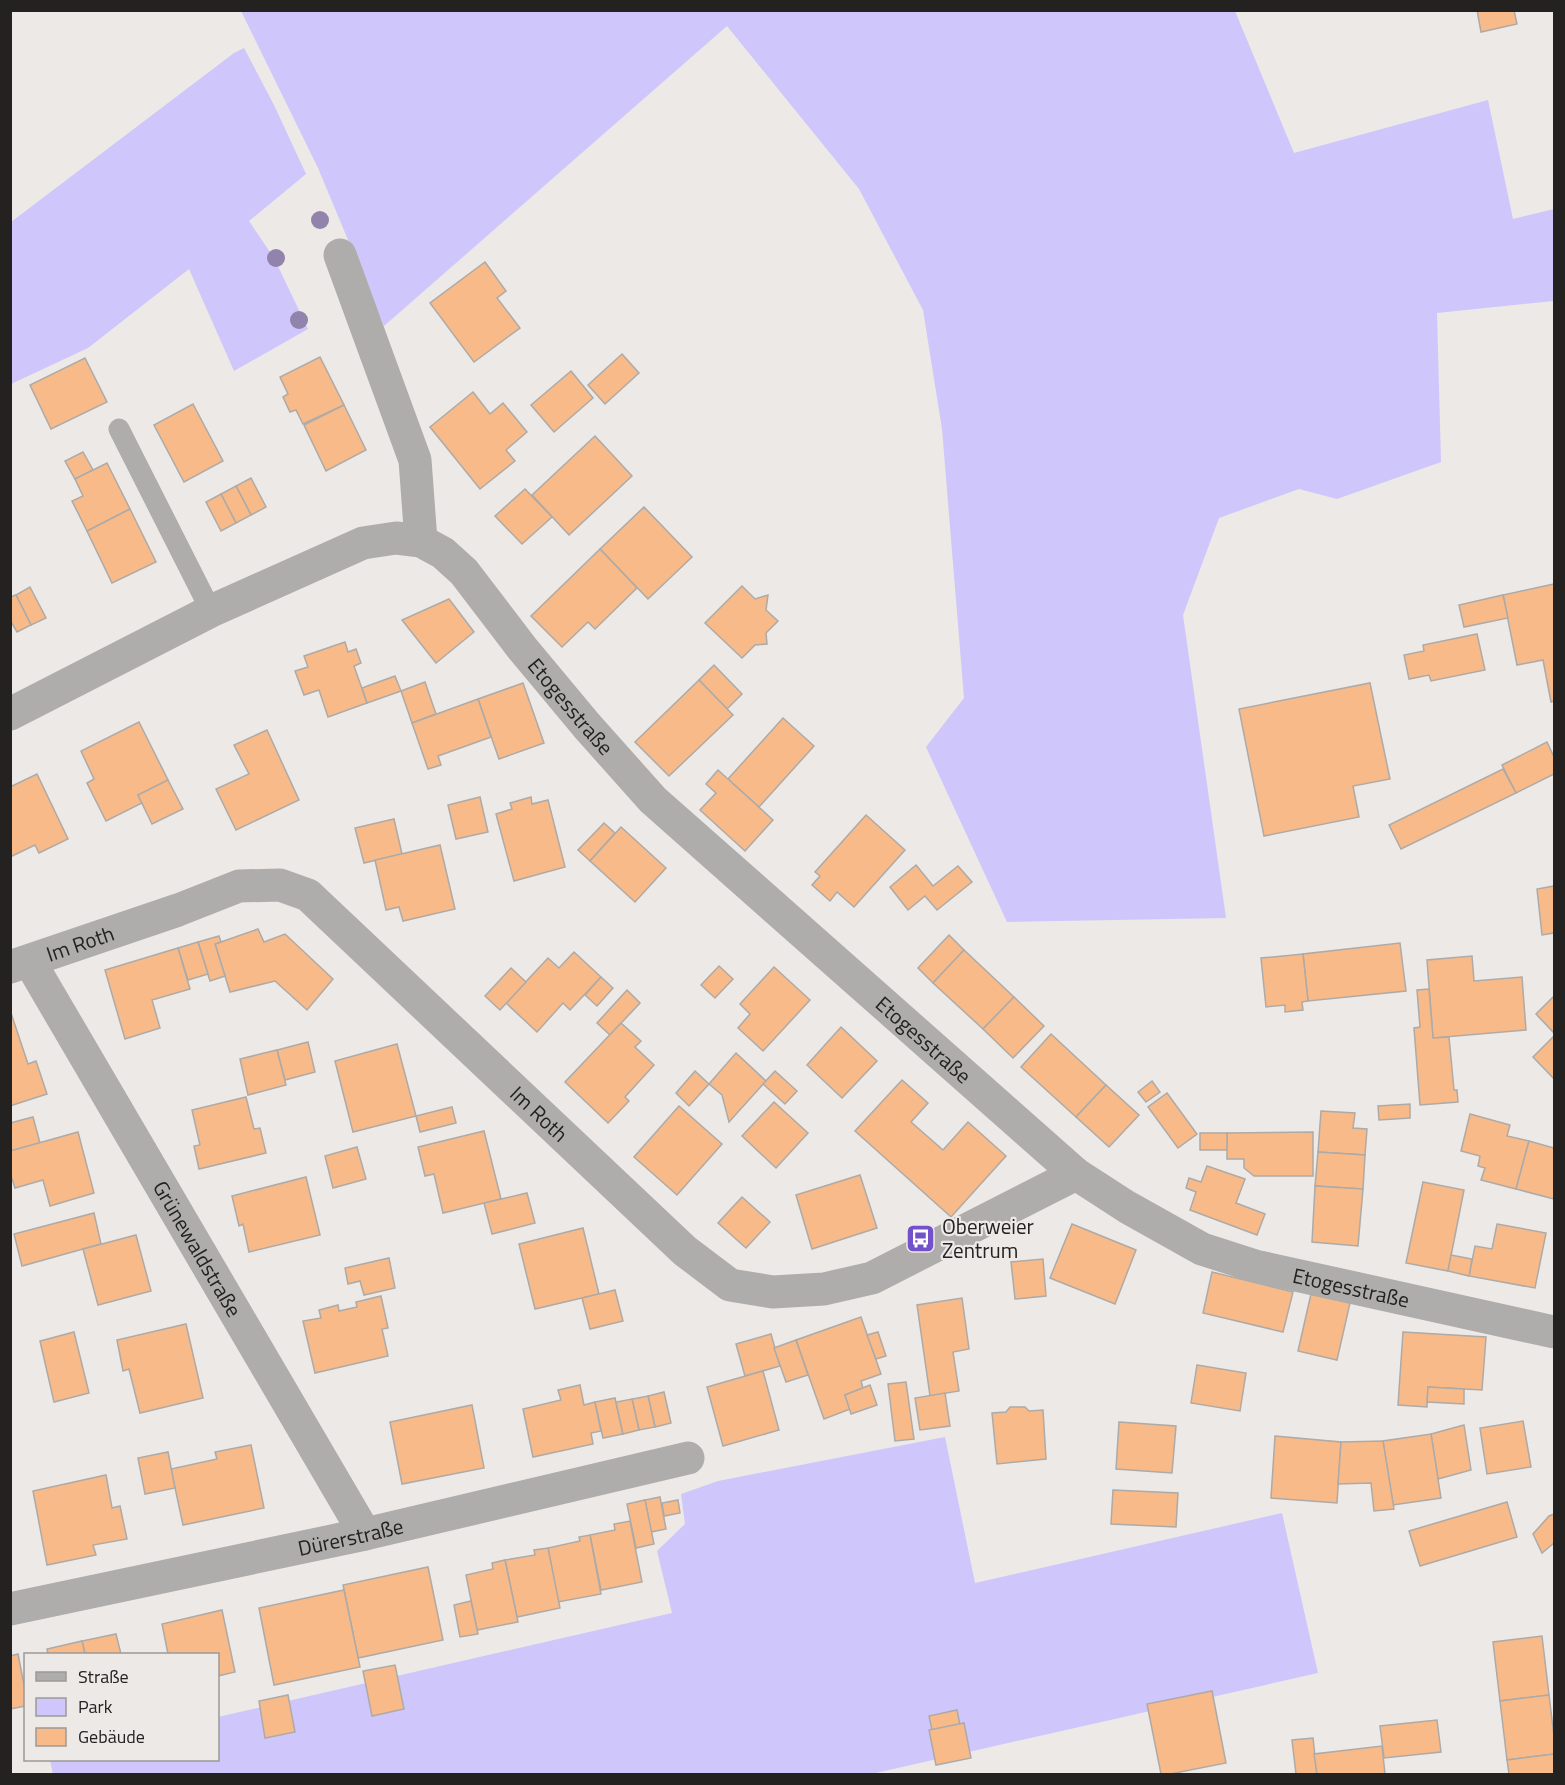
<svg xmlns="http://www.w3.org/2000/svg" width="1565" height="1785" viewBox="0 0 1565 1785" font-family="'Titillium Web',sans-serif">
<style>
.green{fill:#cfc6fb}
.building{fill:#f8ba89;stroke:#adaaa7;stroke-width:1.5}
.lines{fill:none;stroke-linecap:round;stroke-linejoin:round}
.lane{stroke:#aeadab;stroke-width:21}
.street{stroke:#aeadab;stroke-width:33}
.tree{fill:#9183ac}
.labels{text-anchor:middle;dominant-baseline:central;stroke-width:4.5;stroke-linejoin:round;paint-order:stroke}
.street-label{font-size:21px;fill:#232221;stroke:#ede9e6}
.poi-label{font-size:21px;fill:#232221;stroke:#ede9e6;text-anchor:start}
</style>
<rect width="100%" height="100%" fill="#ede9e6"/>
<g class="green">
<polygon points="241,11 1235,11 1294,153 1488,100 1513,219 1554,209 1554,301 1437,313 1441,462 1337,499 1299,489 1219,518 1183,615 1226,918 1007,922 926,747 964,698 942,429 923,310 859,189 727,26 384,326 318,168"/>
<polygon points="244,48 274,105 306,174 249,221 274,258 308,329 234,371 189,269 88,348 11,384 11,222 234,53"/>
<polygon points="945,1437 975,1583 1282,1513 1318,1673 871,1774 53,1774 50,1760 218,1760 218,1717 672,1613 657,1551 685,1524 681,1494 718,1481"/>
</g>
<g class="building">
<polygon points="1477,10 1514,10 1517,24 1481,32"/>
<polygon points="485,262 506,291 497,298 520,328 474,362 430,303"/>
<polygon points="622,354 639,373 605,404 588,385"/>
<polygon points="320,357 344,405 303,424 296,410 290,412 283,397 288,394 280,377"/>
<polygon points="85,358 107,402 51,429 30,385"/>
<polygon points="571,371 593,398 554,432 531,405"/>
<polygon points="473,392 490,414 503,403 527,432 506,450 515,461 480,489 430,427"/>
<polygon points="193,404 223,461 184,482 154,425"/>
<polygon points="344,405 366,450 326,471 304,425"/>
<polygon points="595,436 632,476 569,535 532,495"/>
<polygon points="83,452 93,470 75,479 65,461"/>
<polygon points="107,463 130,509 87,531 72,501 83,496 75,479"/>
<polygon points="251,478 266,507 251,515 236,486"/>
<polygon points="236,486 251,515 236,523 221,494"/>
<polygon points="525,489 552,517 522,544 495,516"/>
<polygon points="221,494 236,523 221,531 206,502"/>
<polygon points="644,507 692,557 648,599 600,549"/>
<polygon points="130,509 156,562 112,583 87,531"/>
<polygon points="600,549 637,588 595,629 588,622 562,647 531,616"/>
<polygon points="1554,584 1554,701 1551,702 1543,660 1517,665 1503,595"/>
<polygon points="742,586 755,599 768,595 766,610 778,621 766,633 767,644 755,645 742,658 705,623"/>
<polygon points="30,587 46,618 31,625 16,595"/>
<polygon points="16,595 31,625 17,632 10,620 10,597"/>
<polygon points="1503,595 1508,618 1464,627 1459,605"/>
<polygon points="449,599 474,632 436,663 402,620"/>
<polygon points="1477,634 1485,670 1431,681 1429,675 1409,679 1404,655 1424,651 1423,645"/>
<polygon points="345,642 348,652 356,649 361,663 354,666 367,703 328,717 319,690 304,695 295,671 308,667 304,656"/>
<polygon points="714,665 742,694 727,709 699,680"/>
<polygon points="395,676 401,691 367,703 362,688"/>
<polygon points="699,680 733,715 669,776 635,742"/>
<polygon points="425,682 436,714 412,723 401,691"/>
<polygon points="523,683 544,743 499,759 478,699"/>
<polygon points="1370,683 1390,779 1353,786 1359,817 1264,836 1239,709"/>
<polygon points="478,699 491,737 438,756 441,765 428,769 412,723"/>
<polygon points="783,718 814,746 759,807 728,779"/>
<polygon points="139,722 168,780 138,795 142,803 106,821 87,783 94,779 81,751"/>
<polygon points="267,730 299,800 236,830 216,789 249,774 234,745"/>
<polygon points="1547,742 1554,757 1554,774 1516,793 1502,765"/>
<polygon points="1503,769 1516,793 1401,849 1389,825"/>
<polygon points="718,770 773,820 745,851 700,810 716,793 706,784"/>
<polygon points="37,774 68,839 39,853 35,845 10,857 10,787"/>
<polygon points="168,780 183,809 152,824 138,795"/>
<polygon points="480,797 488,832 456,839 448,805"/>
<polygon points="531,797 532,804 548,800 565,867 514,881 496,814 512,809 510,803"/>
<polygon points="866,815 905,850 854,907 837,892 830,901 812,885 820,876 815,872"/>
<polygon points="394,819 402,854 364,863 355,828"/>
<polygon points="604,823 615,833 590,861 578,850"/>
<polygon points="621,827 666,868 635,902 590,861"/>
<polygon points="440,845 455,909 403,921 399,907 386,910 375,860"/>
<polygon points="916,865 933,886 958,866 972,882 937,910 925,896 908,910 890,887"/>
<polygon points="1554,886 1554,933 1542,935 1537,889"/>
<polygon points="258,929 264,942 285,934 333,979 307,1010 275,981 230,992 215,944"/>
<polygon points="949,935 964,950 933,983 918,968"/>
<polygon points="219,936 221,942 215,944 225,976 210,981 198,942"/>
<polygon points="198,942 208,974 188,980 178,948"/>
<polygon points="1400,943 1406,991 1308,1001 1303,954"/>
<polygon points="178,948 190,989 152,1000 160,1028 125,1039 105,970"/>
<polygon points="964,950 1014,997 983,1029 933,983"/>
<polygon points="574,952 601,977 570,1010 563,1003 537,1032 506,1003 548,958 559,968"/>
<polygon points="1303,954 1308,1001 1302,1002 1303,1010 1285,1012 1285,1005 1266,1007 1261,958"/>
<polygon points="1472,956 1474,981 1522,977 1526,1030 1433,1038 1427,960"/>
<polygon points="719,966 733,979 715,998 701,985"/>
<polygon points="774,967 810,1000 763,1051 738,1028 750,1014 740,1004"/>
<polygon points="511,968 526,982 500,1010 485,996"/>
<polygon points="601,977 613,988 597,1006 585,995"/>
<polygon points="1429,989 1433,1038 1449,1037 1454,1090 1457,1090 1458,1102 1420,1105 1414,1028 1420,1027 1417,990"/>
<polygon points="627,990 640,1003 610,1035 597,1023"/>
<polygon points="1554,996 1554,1033 1536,1014"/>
<polygon points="1014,997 1044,1026 1013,1058 983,1029"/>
<polygon points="10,1010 28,1064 36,1061 47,1094 10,1106"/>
<polygon points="621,1023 641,1041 635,1047 654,1065 625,1097 629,1101 608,1123 565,1082"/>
<polygon points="841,1027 877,1061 842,1098 807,1065"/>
<polygon points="1051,1034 1106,1085 1076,1117 1021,1067"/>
<polygon points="1554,1036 1554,1079 1533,1057"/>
<polygon points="308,1042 315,1072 285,1080 277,1050"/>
<polygon points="397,1044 416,1116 353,1132 335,1061"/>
<polygon points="277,1050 286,1085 248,1095 240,1059"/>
<polygon points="736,1053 766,1081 729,1122 722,1095 709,1084"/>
<polygon points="695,1071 709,1084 689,1106 676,1093"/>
<polygon points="775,1071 797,1091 785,1104 763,1084"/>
<polygon points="902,1080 928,1103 911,1122 943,1150 968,1122 1006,1156 951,1217 855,1131"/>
<polygon points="1152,1081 1160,1092 1146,1102 1138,1092"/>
<polygon points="1106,1085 1139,1115 1109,1147 1076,1117"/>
<polygon points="1167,1093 1197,1134 1178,1148 1148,1107"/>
<polygon points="246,1097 254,1129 260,1128 266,1153 199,1169 194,1146 200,1145 192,1110"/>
<polygon points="774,1102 808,1133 776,1168 742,1136"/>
<polygon points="1410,1104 1410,1118 1379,1120 1378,1106"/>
<polygon points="679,1106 722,1144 677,1195 634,1157"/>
<polygon points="452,1107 456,1123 420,1132 416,1116"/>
<polygon points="1321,1111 1355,1113 1353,1128 1367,1129 1365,1155 1318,1152"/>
<polygon points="1470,1114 1510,1125 1507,1136 1529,1141 1516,1189 1481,1180 1485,1168 1478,1166 1480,1156 1461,1151"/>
<polygon points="33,1117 40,1143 10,1151 10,1123"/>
<polygon points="484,1131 501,1199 443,1213 434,1174 425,1176 418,1147"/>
<polygon points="78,1132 94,1193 50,1206 43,1180 15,1188 10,1173 10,1151"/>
<polygon points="1313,1132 1313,1176 1254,1176 1244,1168 1244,1159 1227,1159 1227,1133"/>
<rect x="1200" y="1133" width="27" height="17"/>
<polygon points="1529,1141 1554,1148 1554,1199 1516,1189"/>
<polygon points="357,1147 366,1179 333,1188 325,1156"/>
<polygon points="1318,1152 1365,1155 1363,1189 1315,1186"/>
<polygon points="1207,1166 1245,1179 1236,1203 1265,1214 1257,1235 1190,1210 1196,1192 1186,1188 1189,1178 1201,1182"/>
<polygon points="860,1175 877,1228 812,1249 796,1195"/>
<polygon points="306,1177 320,1235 249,1252 243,1224 239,1226 232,1196"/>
<polygon points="1423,1182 1464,1190 1448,1271 1406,1263"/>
<polygon points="1315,1186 1363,1189 1358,1246 1312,1242"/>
<polygon points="527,1193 535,1223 492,1234 484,1203"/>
<polygon points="742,1197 770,1222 746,1248 718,1223"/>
<polygon points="94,1213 101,1244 22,1266 14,1234"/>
<polygon points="1072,1224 1136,1250 1115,1304 1050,1278"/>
<polygon points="1497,1224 1546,1233 1535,1288 1469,1276 1475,1246 1492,1249"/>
<polygon points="583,1228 599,1294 535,1309 519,1244"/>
<polygon points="136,1235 151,1291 98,1305 83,1249"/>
<polygon points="1451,1255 1472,1259 1469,1276 1448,1271"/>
<polygon points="389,1258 395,1288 364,1295 360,1281 348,1284 345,1268"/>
<polygon points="1043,1259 1046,1296 1015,1299 1011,1262"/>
<polygon points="1212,1272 1293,1292 1283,1332 1203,1313"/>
<polygon points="615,1290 623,1321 590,1329 582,1298"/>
<polygon points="1311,1294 1350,1303 1337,1360 1298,1351"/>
<polygon points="381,1296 388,1328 382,1329 388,1356 315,1373 303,1321 321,1318 319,1310 338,1305 339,1311 357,1307 356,1302"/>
<polygon points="962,1298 969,1349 953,1352 959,1391 930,1396 917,1305"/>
<polygon points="861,1317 881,1374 861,1381 863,1388 845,1395 850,1409 824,1419 796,1340"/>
<polygon points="186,1324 203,1398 140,1413 129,1369 123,1371 117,1340"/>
<polygon points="74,1332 89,1393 54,1402 40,1341"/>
<polygon points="878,1332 886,1356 876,1359 867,1335"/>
<polygon points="1403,1332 1486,1337 1482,1390 1428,1387 1427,1407 1398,1405"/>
<polygon points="771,1334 780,1366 745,1376 736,1344"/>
<polygon points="796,1340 808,1375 786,1382 774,1348"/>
<polygon points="1197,1365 1246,1373 1240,1411 1191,1403"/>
<polygon points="763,1371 779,1430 723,1446 707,1387"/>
<polygon points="906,1382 914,1439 895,1441 888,1384"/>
<polygon points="580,1385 584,1405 595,1402 601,1431 591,1433 593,1444 533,1457 523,1409 561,1400 558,1390"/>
<polygon points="870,1385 877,1405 851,1414 845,1395"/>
<polygon points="1428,1387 1464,1389 1464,1404 1427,1402"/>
<polygon points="664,1392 671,1423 655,1427 648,1396"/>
<polygon points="945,1393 950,1426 920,1430 915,1398"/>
<polygon points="648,1396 655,1427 639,1430 632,1399"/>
<polygon points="615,1398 623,1434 603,1438 595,1402"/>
<polygon points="632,1399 639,1430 623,1434 616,1402"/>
<polygon points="472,1405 484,1468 402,1484 390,1422"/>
<polygon points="1010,1407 1025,1407 1029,1411 1043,1410 1046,1459 997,1464 992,1413 1006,1412"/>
<polygon points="1523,1421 1531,1467 1487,1474 1480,1428"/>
<polygon points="1119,1422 1176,1426 1172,1473 1116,1469"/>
<polygon points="1464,1425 1471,1470 1438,1479 1431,1434"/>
<polygon points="1431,1434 1441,1498 1393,1505 1383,1441"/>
<polygon points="1275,1436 1341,1442 1337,1503 1271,1498"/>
<polygon points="1383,1441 1394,1509 1374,1511 1371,1483 1338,1484 1341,1442"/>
<polygon points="251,1445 264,1508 183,1525 171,1469 217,1459 215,1452"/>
<polygon points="168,1452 175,1488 145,1494 138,1458"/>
<polygon points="106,1475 112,1508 120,1506 127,1539 93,1545 96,1555 47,1565 33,1491"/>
<polygon points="1113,1490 1178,1493 1176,1527 1111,1524"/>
<polygon points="660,1497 666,1529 651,1532 645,1500"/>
<polygon points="645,1500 654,1544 636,1548 627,1504"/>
<polygon points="678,1500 680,1513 664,1516 662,1503"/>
<polygon points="1507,1502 1517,1537 1420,1566 1409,1531"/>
<polygon points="1554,1514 1554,1544 1554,1543 1542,1553 1533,1534 1549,1516"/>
<polygon points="630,1521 642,1582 601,1590 590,1535 615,1530 614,1524"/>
<polygon points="590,1535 601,1594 558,1602 548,1548 580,1541 579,1537"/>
<polygon points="548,1548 560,1608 517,1617 505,1560 535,1555 534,1550"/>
<polygon points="505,1560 518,1622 477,1630 466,1575 493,1569 492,1563"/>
<polygon points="428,1567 443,1640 358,1658 343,1585"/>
<polygon points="344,1590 360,1667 274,1685 259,1608"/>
<polygon points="471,1601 478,1634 460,1637 454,1605"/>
<polygon points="222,1610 235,1672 218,1676 218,1654 168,1654 162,1624"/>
<polygon points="116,1634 121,1654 85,1654 82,1641"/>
<polygon points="1542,1636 1549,1695 1500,1701 1493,1642"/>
<polygon points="82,1641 85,1654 48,1654 47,1649"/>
<polygon points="18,1654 26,1695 26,1706 10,1709 10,1656"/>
<polygon points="395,1665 404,1709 372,1716 363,1671"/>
<polygon points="1212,1691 1226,1763 1170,1774 1161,1774 1147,1704"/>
<polygon points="288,1695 295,1732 265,1738 259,1701"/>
<polygon points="1549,1695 1554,1736 1554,1754 1507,1760 1500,1701"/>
<polygon points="957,1710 960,1725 932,1730 929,1716"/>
<polygon points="1437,1720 1441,1752 1384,1758 1380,1726"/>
<polygon points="964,1723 971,1758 936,1765 929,1730"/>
<polygon points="1313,1738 1317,1774 1296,1774 1292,1740"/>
<polygon points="1382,1746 1385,1774 1317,1774 1314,1754"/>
<polygon points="1554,1754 1554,1774 1509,1774 1507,1760"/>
</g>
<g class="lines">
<polyline class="lane" points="119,429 211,611"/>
<g class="street">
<polyline points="340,255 415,460 421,541"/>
<path id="s1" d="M10,714L211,611L363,543L396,538L421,541L443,553L464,572L522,648L587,726L653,800L1076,1174L1127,1207L1202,1249L1255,1266L1554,1332"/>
<path id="s2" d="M30,962L365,1534"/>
<path id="s3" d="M10,967L178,910L239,886L280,885L308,895L685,1251L730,1285L773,1292L824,1289L872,1278L1076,1174"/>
<path id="s4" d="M10,1609L365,1534L688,1458"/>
</g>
</g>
<g class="tree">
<circle cx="320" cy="220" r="9"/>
<circle cx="276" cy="258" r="9"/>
<circle cx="299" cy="320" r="9"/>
</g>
<defs>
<symbol id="bus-square" viewBox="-11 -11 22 22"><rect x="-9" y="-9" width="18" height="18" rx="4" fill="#7351ca" stroke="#ede9e6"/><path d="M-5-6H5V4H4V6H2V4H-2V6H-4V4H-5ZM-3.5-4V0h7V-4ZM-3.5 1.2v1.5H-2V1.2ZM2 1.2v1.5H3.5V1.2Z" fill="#fff"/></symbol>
</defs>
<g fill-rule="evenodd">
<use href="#bus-square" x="904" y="1222" width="33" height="33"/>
</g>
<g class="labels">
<g class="street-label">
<text stroke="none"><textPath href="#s1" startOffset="676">Etogesstraße</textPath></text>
<text stroke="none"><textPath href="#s3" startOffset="74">Im Roth</textPath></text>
<text stroke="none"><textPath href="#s1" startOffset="1162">Etogesstraße</textPath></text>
<text stroke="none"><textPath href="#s3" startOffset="632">Im Roth</textPath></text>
<text stroke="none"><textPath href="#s2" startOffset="332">Grünewaldstraße</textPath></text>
<text stroke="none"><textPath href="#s1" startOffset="1666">Etogesstraße</textPath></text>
<text stroke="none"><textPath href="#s4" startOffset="348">Dürerstraße</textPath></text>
</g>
<g class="poi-label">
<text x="942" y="1226">Oberweier<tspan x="942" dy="24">Zentrum</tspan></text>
</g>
</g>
<rect width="1565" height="1785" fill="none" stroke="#232221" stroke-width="24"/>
<rect x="24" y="1653" width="195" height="108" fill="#ede9e6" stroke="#9c9997" stroke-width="1.5"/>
<rect x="36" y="1672" width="30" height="9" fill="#aeadab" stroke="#9c9997" stroke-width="1.5"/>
<text x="78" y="1683" font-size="18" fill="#232221">Straße</text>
<rect x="36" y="1698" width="30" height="18" fill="#cfc6fb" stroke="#9c9997" stroke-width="1.5"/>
<text x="78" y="1713" font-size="18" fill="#232221">Park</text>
<rect x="36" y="1728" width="30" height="18" fill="#f8ba89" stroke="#9c9997" stroke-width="1.5"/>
<text x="78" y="1743" font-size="18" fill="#232221">Gebäude</text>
</svg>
